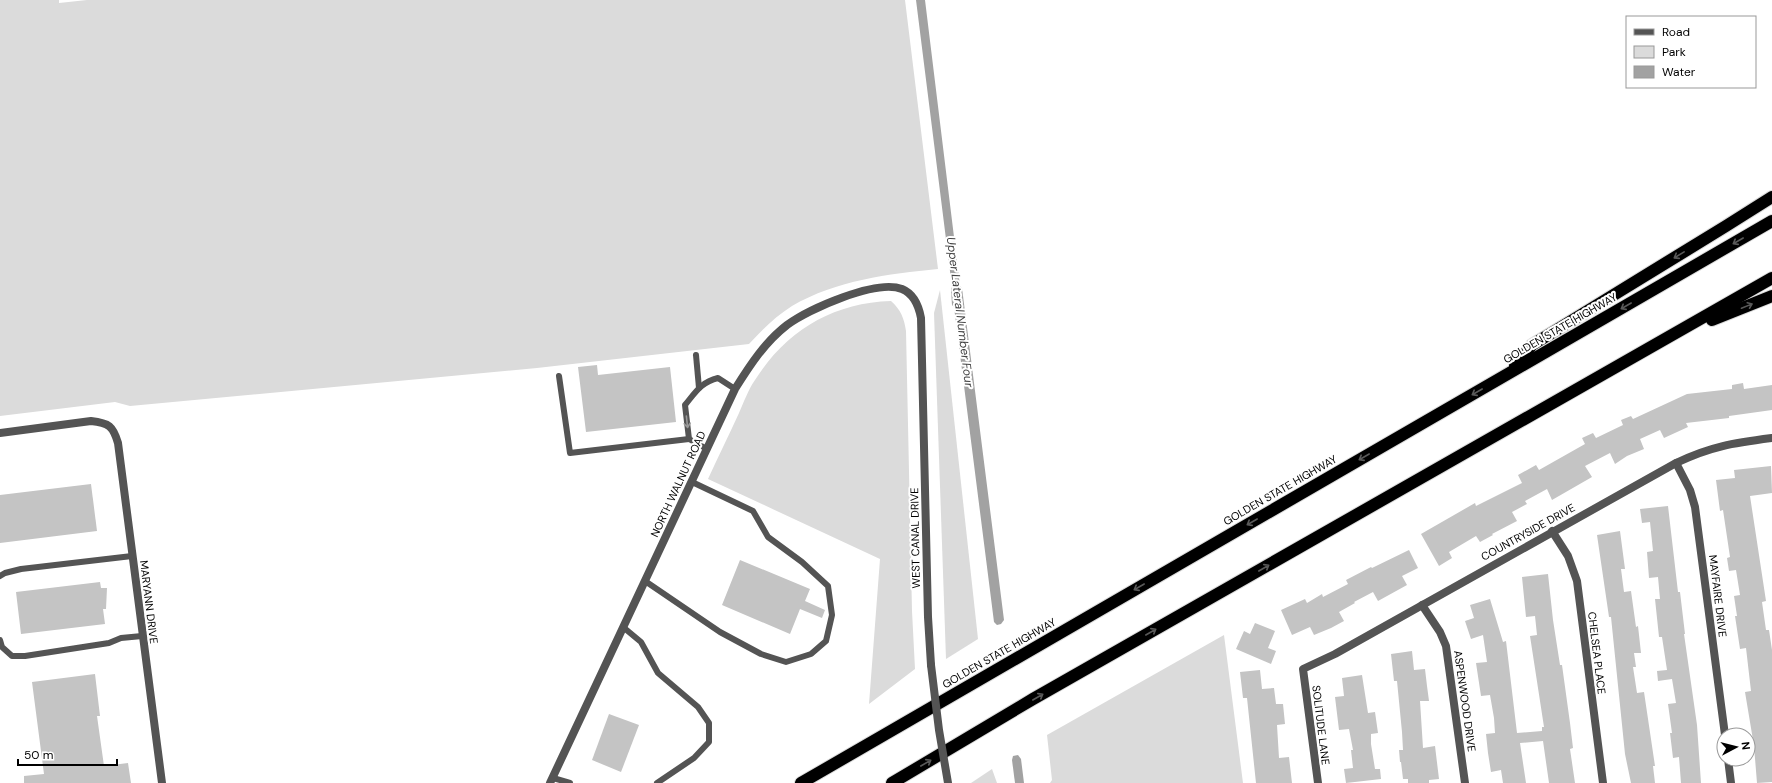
<svg xmlns="http://www.w3.org/2000/svg" width="1772" height="783" viewBox="0 0 1772 783" font-family="'DM Sans',sans-serif">
<style>
.green{fill:#dbdbdb}
.water{fill:#a2a2a2}
.building{fill:#c4c4c4}
.lines{fill:none;stroke-linecap:round;stroke-linejoin:round}
.motorway-casing{stroke:#dbdbdb;stroke-width:14}
.service{stroke:#545454;stroke-width:6}
.minor{stroke:#545454;stroke-width:8}
.motorway{stroke:#000;stroke-width:12}
.minor-bridge{stroke:#545454;stroke-width:8}
.oneway{stroke:#595959}
.oneway2{stroke:#989898}
.labels{text-anchor:middle;dominant-baseline:central;stroke-width:4;stroke-linejoin:round;paint-order:stroke}
.street-label{font-size:11px;fill:#000;stroke:#fff}
.water-label{font-size:12px;font-style:italic;fill:#434343;stroke:#fff}
</style>
<rect width="100%" height="100%" fill="#fff"/>
<g class="green">
<path d="M0,0H59V3L87,0H905L938,269C888,274 837,280 792,306C776,316 762,330 749,344L537,368L130,406L115,402L0,416Z"/>
<polygon points="940,290 978,639 946,659 934,313"/>
<path d="M891,301C901,310 904,318 906,331L912,611L915,669L869,704L880,559L708,479C718,457 729,435 739,413C744,402 748,390 755,380C786,331 832,303 891,301Z"/>
<polygon points="1224,635 1243,783 1050,783 1052,780 1047,735"/>
<polygon points="992,769 997,783 971,783"/>
</g>
<g class="water">
<polygon points="916,0 925,0 960,286 962,288 1004,620 1001,624 997,625 994,622 954,307 952,305 951,289 952,287"/>
<polygon points="1018,755 1021,759 1024,783 1015,783 1012,760 1013,756"/>
</g>
<g class="building">
<polygon points="597,365 598,375 670,367 676,422 586,432 578,367"/>
<polygon points="1743,383 1744,389 1772,385 1772,410 1729,416 1729,418 1686,423 1688,427 1664,438 1660,430 1640,439 1644,449 1627,456 1615,464 1610,453 1585,466 1592,477 1552,500 1547,489 1525,501 1527,504 1512,512 1517,521 1492,534 1493,535 1480,542 1476,536 1449,552 1452,558 1439,566 1421,534 1475,503 1476,506 1522,483 1518,475 1536,465 1539,470 1585,444 1582,438 1593,433 1596,438 1623,425 1621,420 1631,416 1633,419 1687,394 1732,389 1732,385"/>
<polygon points="1771,466 1772,493 1750,496 1766,601 1762,602 1766,630 1769,630 1772,650 1772,782 1757,783 1754,746 1745,692 1751,691 1746,648 1740,649 1735,616 1737,616 1734,596 1740,595 1736,570 1729,571 1727,558 1730,557 1723,510 1720,511 1716,480 1735,478 1734,470"/>
<polygon points="91,484 97,531 0,543 0,495"/>
<polygon points="1668,506 1678,592 1680,592 1685,634 1684,634 1697,725 1701,783 1681,783 1679,757 1673,758 1670,733 1672,733 1668,704 1676,703 1672,679 1658,681 1657,671 1667,670 1662,637 1659,637 1655,599 1660,599 1658,577 1649,578 1647,552 1653,551 1650,522 1642,523 1640,509"/>
<polygon points="1620,531 1625,569 1621,569 1624,592 1631,591 1636,627 1638,626 1641,653 1634,653 1636,667 1633,667 1637,693 1644,692 1655,766 1653,766 1655,783 1631,783 1625,754 1611,617 1609,617 1597,535"/>
<polygon points="1409,550 1418,568 1402,576 1407,585 1378,601 1373,592 1354,602 1355,603 1339,612 1344,621 1331,628 1314,635 1310,627 1292,635 1281,610 1305,599 1307,603 1322,594 1323,597 1348,584 1346,580 1371,567 1372,568"/>
<polygon points="740,560 810,589 805,601 825,610 822,618 800,609 790,634 722,605"/>
<polygon points="1548,574 1553,620 1560,665 1562,665 1570,723 1573,748 1570,749 1575,783 1549,783 1543,741 1520,743 1526,783 1503,783 1501,770 1491,772 1488,753 1486,734 1495,733 1494,718 1490,695 1481,696 1476,663 1487,662 1483,635 1471,639 1465,621 1474,618 1470,605 1490,599 1503,642 1506,641 1517,733 1542,731 1542,727 1544,727 1530,636 1537,635 1535,616 1526,617 1522,577"/>
<polygon points="100,582 101,588 107,588 106,609 103,609 105,624 21,634 16,592"/>
<polygon points="1255,623 1275,631 1268,648 1276,651 1271,664 1236,649 1244,631 1250,634"/>
<polygon points="1412,651 1414,670 1425,669 1427,686 1429,701 1420,701 1423,748 1435,746 1439,779 1429,780 1429,783 1408,783 1408,779 1403,779 1401,762 1400,762 1399,750 1403,750 1402,732 1397,681 1394,681 1391,654"/>
<polygon points="1260,670 1262,689 1274,688 1276,704 1283,704 1285,724 1277,725 1279,758 1289,757 1292,783 1256,783 1247,698 1243,698 1240,672"/>
<polygon points="95,674 100,716 97,716 104,766 128,763 131,783 24,783 24,776 44,774 32,682"/>
<polygon points="1362,675 1368,713 1375,712 1378,733 1371,734 1371,744 1375,769 1380,769 1381,779 1346,783 1344,769 1353,768 1351,750 1353,750 1349,729 1339,730 1335,697 1344,696 1342,678"/>
<polygon points="609,714 639,725 621,772 592,760"/>
</g>
<g class="lines">
<defs>
<g id="motorway">
<polyline points="1712,320 1772,296"/>
<polyline points="1515,366 1532,345 1726,226 1772,197"/>
<polyline points="801,783 1772,221"/>
<polyline points="892,783 1033,699 1772,278"/>
</g>
</defs>
<use href="#motorway" class="motorway-casing"/>
<g class="service">
<polyline points="696,355 699,388"/>
<polyline points="559,376 570,453 689,439"/>
<path d="M707,449L689,439L685,405C695,393 701,382 718,378L735,389"/>
<polyline points="0,576 5,573 21,569 132,556"/>
<polyline points="645,581 720,632 761,654 786,662 811,654 826,641 832,615 828,586 802,562 768,537 753,511 692,482"/>
<polyline points="623,627 641,642 658,673 698,707 709,723 709,742 694,758 657,783"/>
<polyline points="0,640 2,647 12,656 25,656 109,643 121,638 142,636"/>
<polyline points="553,778 570,783"/>
</g>
<g class="minor">
<path d="M0,433L91,421C109,423 113,426 118,443L162,783"/>
<polyline points="1676,463 1690,490 1695,507 1725,735"/>
<polyline points="1552,531 1568,556 1577,581 1603,783"/>
<polyline points="1422,605 1440,632 1446,646 1465,783"/>
<polyline points="1728,759 1731,783"/>
<path d="M550,783L735,389C750,365 765,342 787,325C809,309 876,279 902,289C914,294 919,307 921,318L928,617L931,665"/>
<path d="M1318,783L1303,669L1335,654L1676,463C1711,446 1734,443 1772,438"/>
</g>
<use href="#motorway" class="motorway"/>
<polyline class="minor-bridge" points="931,665 939,730 948,783"/>
</g>
<defs><path id="oneway-shaft" d="M-6 0H5M1.5-3L5.5 0L1.5 3" fill="none" stroke-width="1.6" stroke-linecap="round" stroke-linejoin="round"/></defs>
<g class="oneway">
<use href="#oneway-shaft" transform="translate(1738 241) rotate(150)"/>
<use href="#oneway-shaft" transform="translate(1679 255) rotate(149)"/>
<use href="#oneway-shaft" transform="translate(1626 306) rotate(150)"/>
<use href="#oneway-shaft" transform="translate(1747 306) rotate(-22)"/>
<use href="#oneway-shaft" transform="translate(1477 392) rotate(150)"/>
<use href="#oneway-shaft" transform="translate(1364 457) rotate(150)"/>
<use href="#oneway-shaft" transform="translate(1252 522) rotate(150)"/>
<use href="#oneway-shaft" transform="translate(1264 568) rotate(-30)"/>
<use href="#oneway-shaft" transform="translate(1139 587) rotate(150)"/>
<use href="#oneway-shaft" transform="translate(1151 632) rotate(-30)"/>
<use href="#oneway-shaft" transform="translate(1038 697) rotate(-30)"/>
<use href="#oneway-shaft" transform="translate(926 763) rotate(-30)"/>
</g>
<use class="oneway2" href="#oneway-shaft" transform="translate(687 422) rotate(84)"/>
<g class="labels">
<g class="street-label">
<text transform="translate(1560 328) rotate(-30)">GOLDEN STATE HIGHWAY</text>
<text transform="translate(678 484) rotate(-65)">NORTH WALNUT ROAD</text>
<text transform="translate(1280 490) rotate(-30)">GOLDEN STATE HIGHWAY</text>
<text transform="translate(1528 532) rotate(-29)">COUNTRYSIDE DRIVE</text>
<text transform="translate(915 538) rotate(-91)">WEST CANAL DRIVE</text>
<text transform="translate(1718 596) rotate(83)">MAYFAIRE DRIVE</text>
<text transform="translate(149 602) rotate(83)">MARYANN DRIVE</text>
<text transform="translate(999 653) rotate(-30)">GOLDEN STATE HIGHWAY</text>
<text transform="translate(1597 653) rotate(83)">CHELSEA PLACE</text>
<text transform="translate(1465 701) rotate(82)">ASPENWOOD DRIVE</text>
<text transform="translate(1321 725) rotate(83)">SOLITUDE LANE</text>
</g>
<g class="water-label">
<text transform="translate(960 312) rotate(83)">Upper Lateral Number Four</text>
</g>
</g>
<rect x="1626" y="16" width="130" height="72" fill="#ffffff" stroke="#999999"/>
<rect x="1634" y="29" width="20" height="6" fill="#545454" stroke="#999999"/>
<text x="1662" y="36" font-size="12" fill="#000000">Road</text>
<rect x="1634" y="46" width="20" height="12" fill="#dbdbdb" stroke="#999999"/>
<text x="1662" y="56" font-size="12" fill="#000000">Park</text>
<rect x="1634" y="66" width="20" height="12" fill="#a2a2a2" stroke="#999999"/>
<text x="1662" y="76" font-size="12" fill="#000000">Water</text>
<g transform="translate(1736 747) rotate(83)"><circle r="19" fill="#ffffff" stroke="#999999"/>
<path d="M0-3L7 15L0 10L-7 15Z" fill="#000000"/>
<text y="-6" font-size="11" font-weight="bold" text-anchor="middle" fill="#000000">N</text>
</g>
<path d="M18 759v6h99v-6" fill="none" stroke="#000000" stroke-width="2"/>
<text x="24" y="759" font-size="12" fill="#000000" stroke="#ffffff" stroke-width="3" paint-order="stroke">50 m</text>
</svg>
